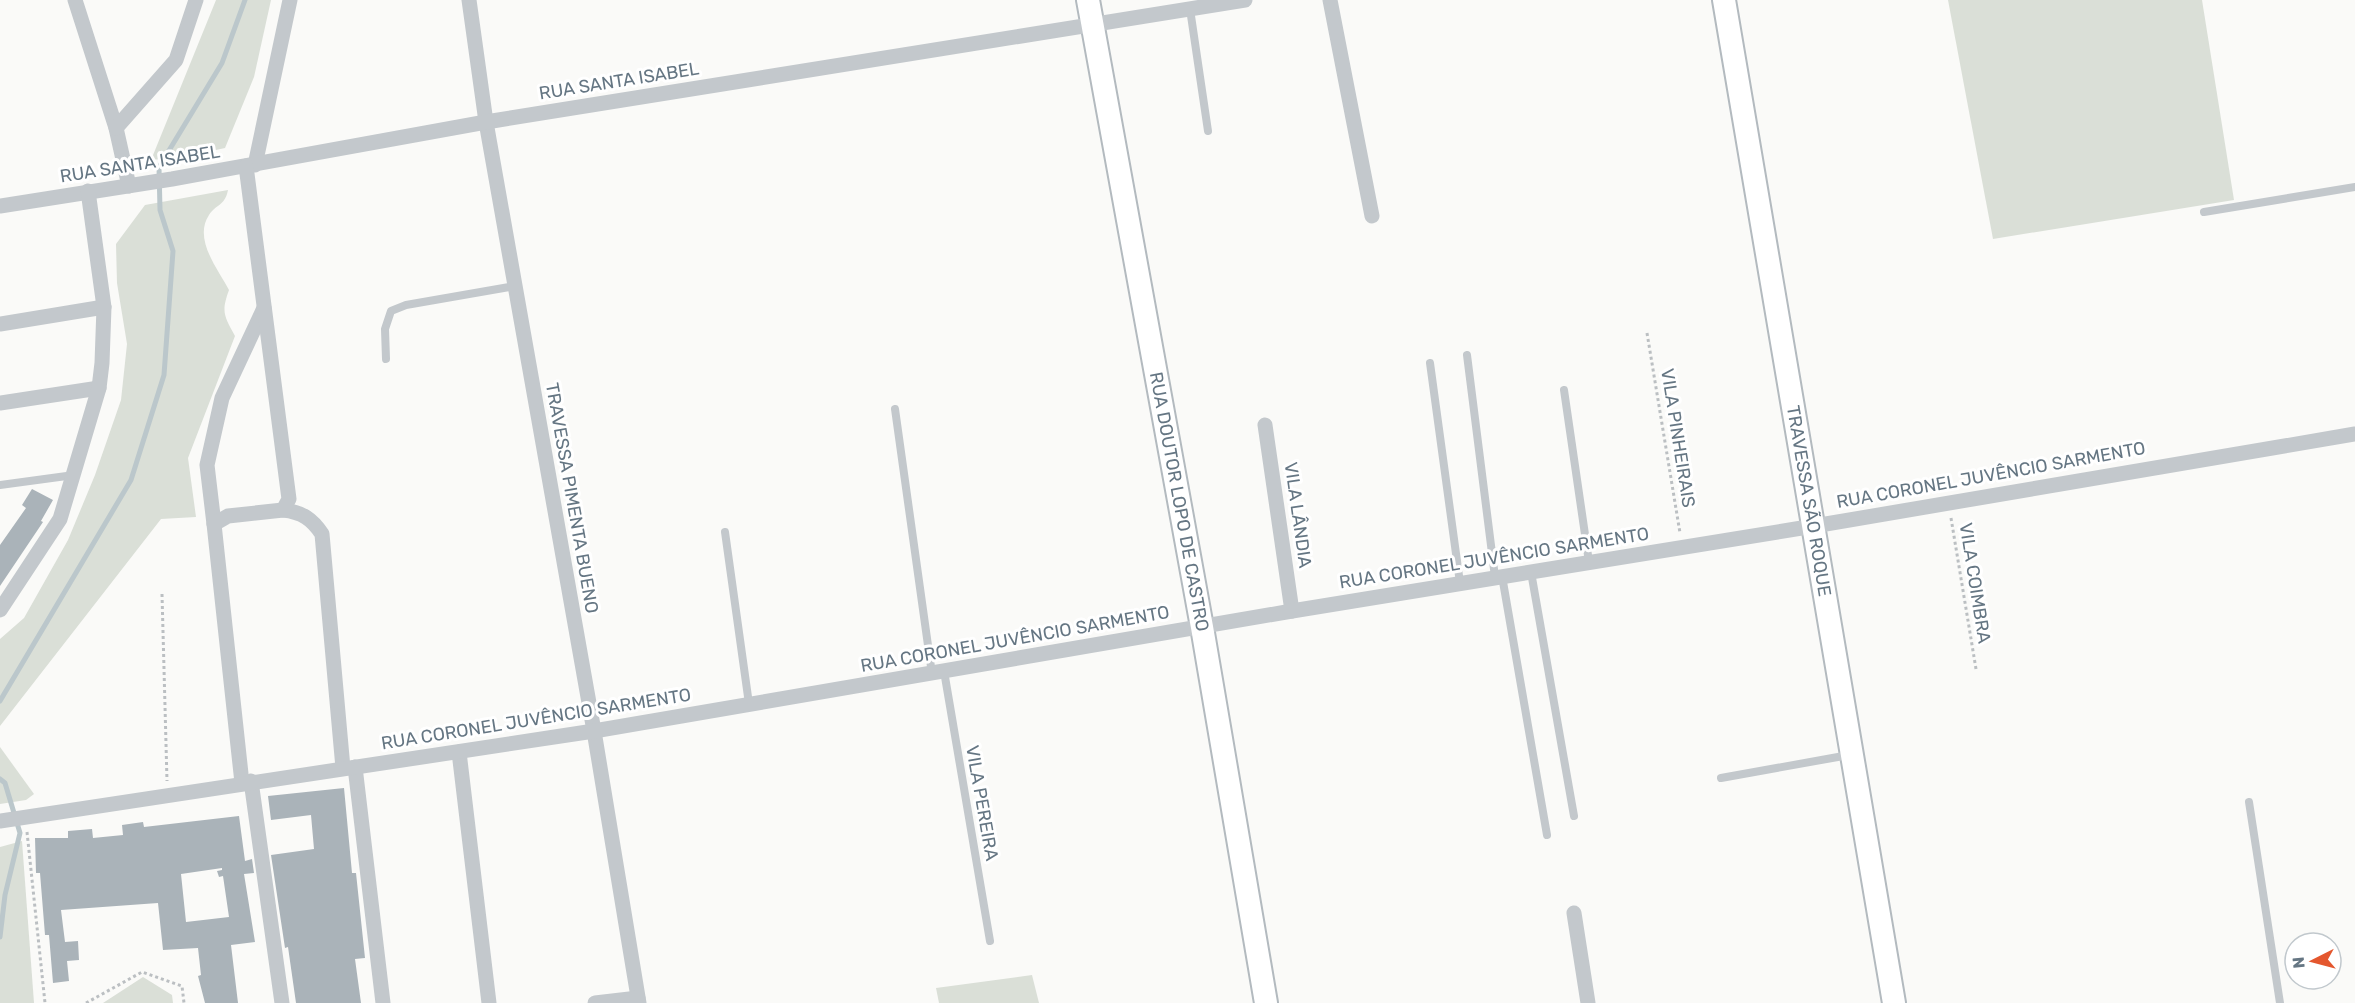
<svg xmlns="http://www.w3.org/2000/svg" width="2355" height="1003" viewBox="0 0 2355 1003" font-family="Rubik,sans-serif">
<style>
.green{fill:#dadfd7}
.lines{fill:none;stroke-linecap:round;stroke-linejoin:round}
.stream{stroke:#bbc7cb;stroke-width:5}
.building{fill:#aab3b9;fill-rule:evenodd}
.secondary-casing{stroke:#b3babf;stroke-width:26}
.path{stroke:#bbbfc2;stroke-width:3;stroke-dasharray:3 3;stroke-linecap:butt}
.lane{stroke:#c3c8cc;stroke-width:8}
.street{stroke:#c3c8cc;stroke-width:15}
.secondary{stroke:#fff;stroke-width:22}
.labels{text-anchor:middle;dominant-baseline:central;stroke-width:6;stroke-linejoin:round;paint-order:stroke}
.street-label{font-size:18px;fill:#657683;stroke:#fff}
</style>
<rect width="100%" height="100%" fill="#fafaf8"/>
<g class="green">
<polygon points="216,0 271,0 254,77 225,148 184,157 151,160"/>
<polygon points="1948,0 2202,0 2234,200 1993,239"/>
<path d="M228,190C225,206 216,204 209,215C193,239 218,269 229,290C221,312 224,316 235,336L188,458L196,517L161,519L0,726V639L24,618L68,540L95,475L121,400L127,344L117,283L116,244L145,205Z"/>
<polygon points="0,747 34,794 26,800 0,804"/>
<polygon points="22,841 34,1003 0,1003 0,847"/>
<polygon points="1032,975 1039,1003 939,1003 936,988"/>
<polygon points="143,977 172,995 173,1003 103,1003"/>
</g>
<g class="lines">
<g class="stream">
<polyline points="0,701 131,480 164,375 173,251 160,210 159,167 222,63 245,0"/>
<polyline points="0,779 5,783 20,833 5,895 0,937"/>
</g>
</g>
<g class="building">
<polygon points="32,489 53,500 41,521 43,522 0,586 0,545 26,508 22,505"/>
<polygon points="344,788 352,873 356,873 365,958 355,959 361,1003 296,1003 288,947 285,948 271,855 314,849 311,815 271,820 268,796"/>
<path d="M239,816L245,861L252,859L254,873L244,874L255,942L231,945L238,1003H205L198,976L201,975L198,948L163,950L158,903L61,910L65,942L78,941L79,960L67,961L69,981L53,983L49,935H45L40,873H36L35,838H68V831L92,829L93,838L123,835L122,825L143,822L144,827ZM222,868V870L217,871L219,877L223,876L229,917L186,922L181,874Z"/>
</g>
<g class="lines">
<defs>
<g id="secondary">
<path id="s1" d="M1088,0L1202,627L1266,1003"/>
<path id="s2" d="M1724,0L1894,1003"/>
</g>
</defs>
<use href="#secondary" class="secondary-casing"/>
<g class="path">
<polyline points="1647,333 1680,533"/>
<polyline points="1951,518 1976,669"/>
<polyline points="162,594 167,781"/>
<polyline points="27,832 45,1003"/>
<polyline points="86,1003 142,972 182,986 184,1003"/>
</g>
<g class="lane">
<polyline points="1190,9 1208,131"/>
<polyline points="2204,212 2355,187"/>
<polyline points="1467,355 1495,577"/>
<polyline points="386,359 385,329 391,311 406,305 515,286"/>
<polyline points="1430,363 1460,583"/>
<polyline points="1564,390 1589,562"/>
<polyline points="895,409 932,674"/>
<polyline points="0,485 74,475"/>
<polyline points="725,532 749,704"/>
<polyline points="1531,572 1574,816"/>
<polyline points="1502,576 1547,835"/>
<polyline points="944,671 990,941"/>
<polyline points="1721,778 1849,755"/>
<polyline points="2249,802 2280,1003"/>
</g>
<g class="street">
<polyline points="75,0 116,128 129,186"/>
<polyline points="469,0 486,122 594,731 639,1003"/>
<polyline points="1330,0 1372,216"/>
<polyline points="116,128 176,60 196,0"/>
<polyline points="255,165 290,0"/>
<polyline points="0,206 172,179 486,122 1245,0"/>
<polyline points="0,324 104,307"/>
<polyline points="0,403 99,388"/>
<polyline points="1265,425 1292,611"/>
<path d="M283,510C302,512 312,519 322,534L343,768"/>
<polyline points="214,524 207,465 222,398 264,308"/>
<polyline points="0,610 60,519 99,388 102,363 104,307 88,191"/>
<polyline points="459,752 489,1003"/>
<polyline points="355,767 383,1003"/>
<polyline points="251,781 282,1003"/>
<polyline points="242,783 214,524 228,516 283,510 289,499 246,166"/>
<polyline points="0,821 594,731 1292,611 1814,526 2355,434"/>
<polyline points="1574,913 1588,1003"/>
<polyline points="595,1003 638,998"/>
</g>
<use href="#secondary" class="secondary"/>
</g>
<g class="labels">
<g class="street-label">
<text transform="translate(619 81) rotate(-9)">RUA SANTA ISABEL</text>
<text transform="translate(140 164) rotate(-9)">RUA SANTA ISABEL</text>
<text transform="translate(1678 438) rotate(81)">VILA PINHEIRAIS</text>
<text transform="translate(1991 475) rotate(-10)">RUA CORONEL JUVÊNCIO SARMENTO</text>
<text transform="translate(572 498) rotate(80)">TRAVESSA PIMENTA BUENO</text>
<text stroke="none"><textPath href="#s1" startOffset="510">RUA DOUTOR LOPO DE CASTRO</textPath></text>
<text stroke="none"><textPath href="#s2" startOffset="508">TRAVESSA SÃO ROQUE</textPath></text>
<text transform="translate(1298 515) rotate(82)">VILA LÂNDIA</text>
<text transform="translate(1494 558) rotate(-9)">RUA CORONEL JUVÊNCIO SARMENTO</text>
<text transform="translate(1975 583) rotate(81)">VILA COIMBRA</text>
<text transform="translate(1015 639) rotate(-10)">RUA CORONEL JUVÊNCIO SARMENTO</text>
<text transform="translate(536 719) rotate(-9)">RUA CORONEL JUVÊNCIO SARMENTO</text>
<text transform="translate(982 803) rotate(80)">VILA PEREIRA</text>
</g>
</g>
<g transform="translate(2313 961) rotate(264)"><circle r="28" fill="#ffffff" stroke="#c1c8cd" stroke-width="1.5"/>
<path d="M0-4.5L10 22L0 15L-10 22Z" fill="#e4572e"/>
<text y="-9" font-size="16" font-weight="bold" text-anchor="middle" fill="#657683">N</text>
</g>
</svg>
